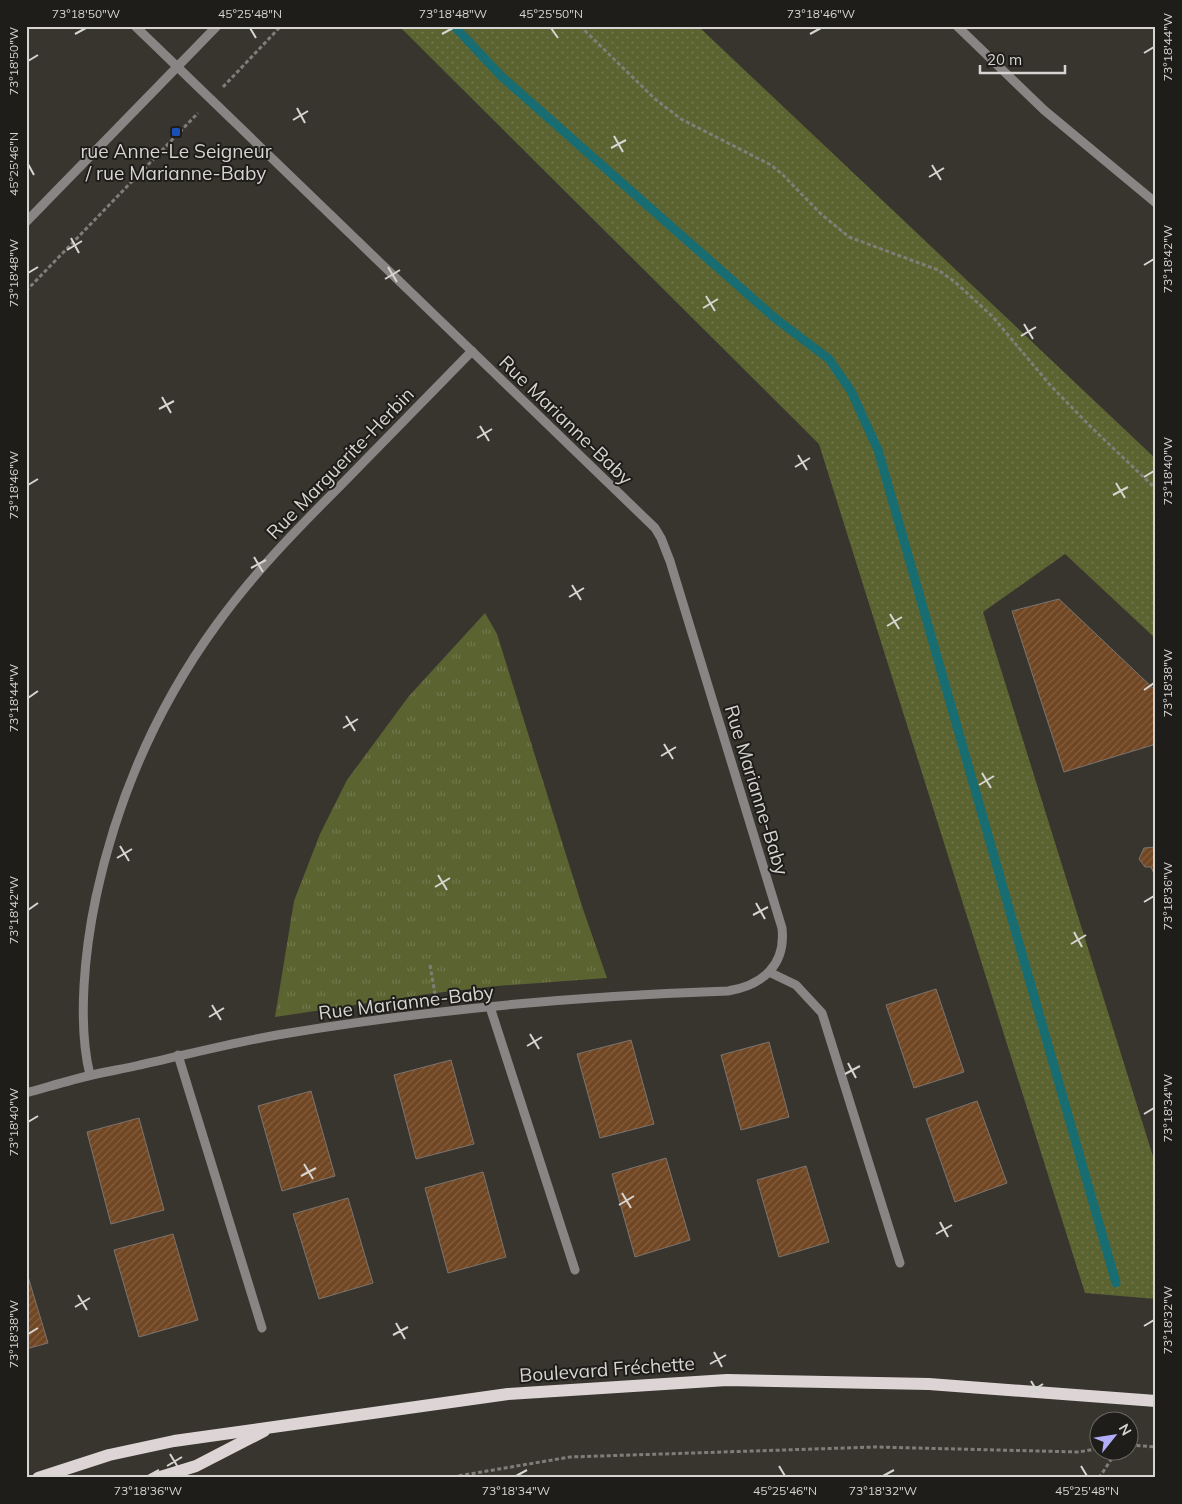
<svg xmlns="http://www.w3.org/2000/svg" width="1182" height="1504" viewBox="0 0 1182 1504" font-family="Mulish,sans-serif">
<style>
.grass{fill:url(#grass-dots)}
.park{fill:url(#park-tufts)}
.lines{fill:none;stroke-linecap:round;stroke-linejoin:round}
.stream{stroke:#186d72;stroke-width:9}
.building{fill:url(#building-hatch);stroke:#7b746f}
.path{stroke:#807d78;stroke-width:3;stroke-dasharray:4 2.5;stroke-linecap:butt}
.minor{stroke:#898585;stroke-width:9}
.major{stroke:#ddd4d5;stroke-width:12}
.ticks{fill:none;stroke:#d7d5d1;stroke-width:2}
.transit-dot{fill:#1a4fb4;stroke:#1e1d1a;stroke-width:2}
.labels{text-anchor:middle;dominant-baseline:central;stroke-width:4;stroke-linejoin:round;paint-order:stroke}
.poi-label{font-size:19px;fill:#d7d5d1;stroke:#1e1d1a}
.street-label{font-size:19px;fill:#d7d5d1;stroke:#1e1d1a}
.neatline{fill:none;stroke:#d7d5d1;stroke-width:2}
.ticks-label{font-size:12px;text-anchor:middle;fill:#d7d5d1}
</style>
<defs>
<pattern id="grass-dots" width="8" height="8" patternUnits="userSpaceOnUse" patternTransform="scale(1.25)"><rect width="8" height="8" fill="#5b6331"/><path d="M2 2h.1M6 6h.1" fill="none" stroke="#72784e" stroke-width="1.8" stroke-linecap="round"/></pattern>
<pattern id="park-tufts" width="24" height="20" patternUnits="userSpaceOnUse" patternTransform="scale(1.25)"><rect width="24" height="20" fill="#5b6331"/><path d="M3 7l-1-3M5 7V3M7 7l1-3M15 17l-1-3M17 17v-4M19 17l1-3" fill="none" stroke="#72784e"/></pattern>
<pattern id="building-hatch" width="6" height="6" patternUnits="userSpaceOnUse" patternTransform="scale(1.25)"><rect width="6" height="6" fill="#704623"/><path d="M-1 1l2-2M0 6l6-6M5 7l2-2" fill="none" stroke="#846042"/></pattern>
</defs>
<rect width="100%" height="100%" fill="#38352f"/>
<polygon class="grass" points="399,26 698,26 1156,459 1156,639 1065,554 983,612 1156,1166 1156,1299 1085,1293 819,444"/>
<polygon class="park" points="485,613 497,634 583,909 607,978 497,986 435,993 275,1017 294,901 320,834 347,780 409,696"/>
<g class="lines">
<polyline class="stream" points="454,26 502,77 776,319 829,359 851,391 878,450 1116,1283"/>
</g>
<g class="building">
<polygon points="1059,599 1156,691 1156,744 1064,772 1012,611"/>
<polygon points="1156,847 1156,878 1151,867 1145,867 1139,859 1144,848"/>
<polygon points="936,989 964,1072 914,1088 886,1005"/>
<polygon points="631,1040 654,1124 600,1138 577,1054"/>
<polygon points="769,1042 789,1117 741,1130 721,1055"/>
<polygon points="451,1060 474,1144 416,1159 394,1075"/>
<polygon points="311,1091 335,1176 282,1191 258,1106"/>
<polygon points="977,1101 1007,1183 955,1202 926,1119"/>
<polygon points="139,1118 164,1210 111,1224 87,1132"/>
<polygon points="666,1158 690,1240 635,1257 612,1174"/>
<polygon points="806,1166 829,1242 779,1257 757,1180"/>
<polygon points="483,1172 506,1257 448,1273 425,1188"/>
<polygon points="348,1198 373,1283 319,1299 293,1214"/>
<polygon points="173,1234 198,1320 139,1337 114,1250"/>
<polygon points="26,1270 48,1343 26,1349"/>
</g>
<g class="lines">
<g class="path">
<polyline points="580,26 655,99 681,119 771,165 782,174 821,214 849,237 938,270 955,282 993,317 1050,385 1090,426 1156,489"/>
<polyline points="223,87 281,26"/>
<polyline points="26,291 198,113"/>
<polyline points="430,965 435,994"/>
<polyline points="1130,1445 1156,1447"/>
<polyline points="446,1478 570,1457 875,1447 1079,1452 1100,1448"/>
<polyline points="1099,1478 1116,1452"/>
</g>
<g class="minor">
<polyline points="957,26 1044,110 1156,203"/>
<polyline points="26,222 217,26"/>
<polyline points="769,972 796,985 822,1013 900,1263"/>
<polyline points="490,1007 575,1270"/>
<polyline points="178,1055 262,1328"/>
<path d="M90,1075C77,1023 85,949 96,897C117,799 158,705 217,624C253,574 296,530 340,486C384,441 428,396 472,351"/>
<path d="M26,1093C48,1087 70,1080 92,1075C108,1071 124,1069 140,1065C185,1055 231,1043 277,1035C425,1010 577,996 728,991C763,985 786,965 782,928L670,561L661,538L655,528L135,26"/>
</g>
<g class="major">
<polyline points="38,1478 109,1455 174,1441 508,1394 727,1380 929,1384 1156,1401"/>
<polyline points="157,1478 196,1466 264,1431"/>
</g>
</g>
<path class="ticks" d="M250,28L256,38M551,28L558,38M75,34L86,28M442,34L453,28M810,34L821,28M1144,53L1154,47M28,61L38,55M297,108L305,123M293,120L308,111M614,136L623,152M611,148L626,140M28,164L34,175M932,165L941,180M929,177L944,168M71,238L79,253M67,250L82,241M1144,265L1154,259M388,267L397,282M28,273L38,267M385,279L400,270M706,296L715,311M703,308L718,299M1024,324L1033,339M1021,336L1036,327M162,397L171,413M159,409L174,401M480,426L489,441M477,438L492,429M798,455L807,470M795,467L810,458M1144,477L1154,471M1116,483L1125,498M28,485L38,479M1113,495L1128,487M254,557L263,572M251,568L266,560M572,585L581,600M569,597L584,588M890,614L899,629M887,626L902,617M1144,690L1154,683M28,698L38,691M346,716L355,731M343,728L358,719M664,744L673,759M661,756L676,747M982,773L991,788M979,785L994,776M120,846L129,861M117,858L132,849M438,875L447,890M435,887L450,878M1144,902L1154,896M756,903L765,919M28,910L38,903M753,915L768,907M1074,932L1082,947M1071,944L1086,935M212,1005L221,1020M209,1017L224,1008M530,1034L539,1049M527,1046L542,1037M848,1063L856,1078M845,1074L860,1066M1144,1114L1154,1108M28,1122L38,1116M304,1164L313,1179M301,1176L316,1168M622,1193L631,1208M619,1205L634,1196M940,1222L948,1237M936,1234L952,1225M78,1295L87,1310M75,1307L90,1298M396,1323L405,1339M1144,1326L1154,1320M28,1334L38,1328M393,1335L408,1327M714,1352L722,1367M710,1364L726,1355M1031,1381L1040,1396M1028,1393L1043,1384M170,1454L179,1469M167,1466L182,1457M779,1466L785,1476M1081,1466L1087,1476M148,1476L159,1470M516,1476L527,1470M883,1476L894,1470"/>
<rect class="transit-dot" x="171" y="127" width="10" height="10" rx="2.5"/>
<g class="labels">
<g class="poi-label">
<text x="176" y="151">rue Anne-Le Seigneur<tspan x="176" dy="22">/ rue Marianne-Baby</tspan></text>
</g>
<g class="street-label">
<text transform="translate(566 420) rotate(44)">Rue Marianne-Baby</text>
<text transform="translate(340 463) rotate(-46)">Rue Marguerite-Herbin</text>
<text transform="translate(757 790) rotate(73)">Rue Marianne-Baby</text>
<text transform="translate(406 1002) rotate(-7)">Rue Marianne-Baby</text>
<text transform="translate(607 1369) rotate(-4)">Boulevard Fréchette</text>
</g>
</g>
<rect width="1182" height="1504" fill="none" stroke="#1e1d1a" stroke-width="55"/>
<g transform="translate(1114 1436) rotate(60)"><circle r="24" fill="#1e1d1a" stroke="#686763"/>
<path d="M0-4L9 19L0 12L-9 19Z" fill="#b2adf9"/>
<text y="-8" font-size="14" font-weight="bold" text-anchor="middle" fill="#d7d5d1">N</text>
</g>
<path d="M980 65v8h85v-8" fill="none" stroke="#d7d5d1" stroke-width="2.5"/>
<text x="987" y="65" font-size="15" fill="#d7d5d1" stroke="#1e1d1a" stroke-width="4" paint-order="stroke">20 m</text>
<rect x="28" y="28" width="1126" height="1448" class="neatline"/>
<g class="ticks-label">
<text x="86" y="18">73°18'50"W</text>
<text x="250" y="18">45°25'48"N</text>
<text x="453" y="18">73°18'48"W</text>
<text x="551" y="18">45°25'50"N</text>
<text x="821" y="18">73°18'46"W</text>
<text transform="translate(1168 47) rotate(-90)" y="4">73°18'44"W</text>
<text transform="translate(14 61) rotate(-90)" y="4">73°18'50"W</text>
<text transform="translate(14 164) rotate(-90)" y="4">45°25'46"N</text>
<text transform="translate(1168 259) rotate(-90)" y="4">73°18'42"W</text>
<text transform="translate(14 273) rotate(-90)" y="4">73°18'48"W</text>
<text transform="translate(1168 471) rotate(-90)" y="4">73°18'40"W</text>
<text transform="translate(14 485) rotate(-90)" y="4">73°18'46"W</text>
<text transform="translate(1168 683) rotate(-90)" y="4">73°18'38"W</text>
<text transform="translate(14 698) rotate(-90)" y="4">73°18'44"W</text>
<text transform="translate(1168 896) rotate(-90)" y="4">73°18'36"W</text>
<text transform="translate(14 910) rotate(-90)" y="4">73°18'42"W</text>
<text transform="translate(1168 1108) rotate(-90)" y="4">73°18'34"W</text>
<text transform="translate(14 1122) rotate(-90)" y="4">73°18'40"W</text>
<text transform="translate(1168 1320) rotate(-90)" y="4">73°18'32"W</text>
<text transform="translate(14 1334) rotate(-90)" y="4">73°18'38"W</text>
<text x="148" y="1495">73°18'36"W</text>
<text x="516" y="1495">73°18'34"W</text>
<text x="785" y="1495">45°25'46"N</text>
<text x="883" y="1495">73°18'32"W</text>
<text x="1087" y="1495">45°25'48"N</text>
</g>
</svg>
